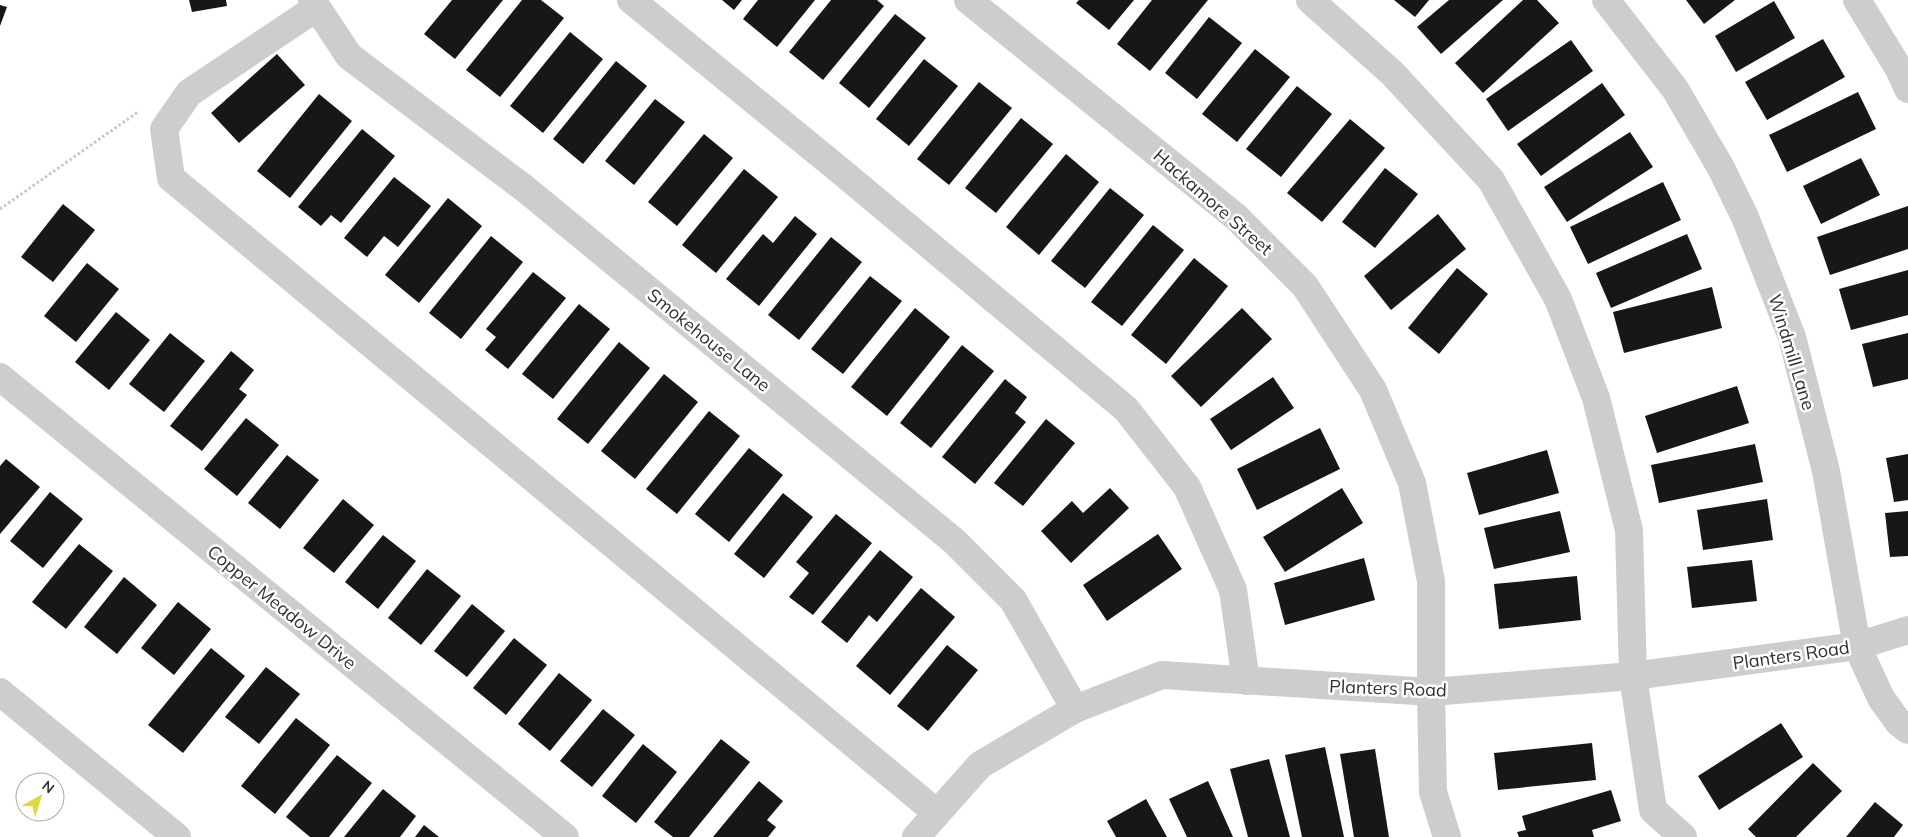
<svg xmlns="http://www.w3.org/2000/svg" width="1908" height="837" viewBox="0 0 1908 837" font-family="Mulish,sans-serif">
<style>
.building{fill:#171717}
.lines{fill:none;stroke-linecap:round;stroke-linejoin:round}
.path{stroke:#c7c7c7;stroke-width:3;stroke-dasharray:2.5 2.5;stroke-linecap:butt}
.minor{stroke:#cdcdcd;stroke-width:28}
.labels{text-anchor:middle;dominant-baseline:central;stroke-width:5;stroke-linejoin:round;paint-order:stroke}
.street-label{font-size:18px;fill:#303030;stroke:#fff}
</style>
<rect width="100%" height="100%" fill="#fff"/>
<g class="building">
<polygon points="189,0 226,0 227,6 192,12"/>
<polygon points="452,0 503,0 455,59 424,34"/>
<polygon points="522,0 541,0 564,18 500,97 466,70"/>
<polygon points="722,0 742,0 734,10"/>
<polygon points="758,0 815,0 777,47 743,19"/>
<polygon points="831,0 877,0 884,6 823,80 789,52"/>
<polygon points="1079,0 1134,0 1109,30 1076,3"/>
<polygon points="1152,0 1208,0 1150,71 1117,44"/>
<polygon points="1394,0 1429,0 1415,17"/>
<polygon points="1449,0 1503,0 1441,54 1417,27"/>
<polygon points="1523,0 1537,0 1559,23 1483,93 1455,63"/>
<polygon points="1686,0 1735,0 1704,24"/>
<polygon points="1774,1 1795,38 1736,72 1715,36"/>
<polygon points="0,5 7,7 0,26"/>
<polygon points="895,14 926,38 869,108 839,83"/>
<polygon points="1209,17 1242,43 1197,99 1165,73"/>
<polygon points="570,32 603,59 543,133 510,106"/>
<polygon points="1823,39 1845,77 1767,120 1745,82"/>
<polygon points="1571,40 1593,71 1508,131 1486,99"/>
<polygon points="1255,49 1290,77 1237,142 1202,114"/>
<polygon points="277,54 305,85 239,143 211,113"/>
<polygon points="924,59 958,86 909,146 876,119"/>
<polygon points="616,61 647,86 583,164 553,139"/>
<polygon points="979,82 1012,108 949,185 917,159"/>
<polygon points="1602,83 1625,115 1541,176 1517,144"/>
<polygon points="1297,86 1332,114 1281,177 1246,149"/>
<polygon points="1858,92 1876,129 1787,172 1769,135"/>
<polygon points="319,94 352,121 290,198 257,171"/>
<polygon points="655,99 685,122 634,185 605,161"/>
<polygon points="1021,118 1053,144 996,213 965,188"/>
<polygon points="1350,119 1385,148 1322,222 1287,193"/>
<polygon points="362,129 395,156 341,223 331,215 321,226 298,207"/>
<polygon points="1630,132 1653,167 1567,222 1544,187"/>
<polygon points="704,134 733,158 677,226 648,202"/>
<polygon points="1066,154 1099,182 1039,255 1006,227"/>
<polygon points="1861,158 1880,195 1821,224 1803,186"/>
<polygon points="1385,168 1418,194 1375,248 1342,222"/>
<polygon points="744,169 778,197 716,273 682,245"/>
<polygon points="394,177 431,206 398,247 384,236 367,257 344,238"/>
<polygon points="1663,182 1681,220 1588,264 1570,227"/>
<polygon points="1110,188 1144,215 1085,288 1051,261"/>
<polygon points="448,198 482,226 419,303 385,275"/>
<polygon points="63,204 95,230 53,282 21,257"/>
<polygon points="1908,206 1908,249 1830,275 1817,237"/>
<polygon points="1438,214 1466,249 1391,310 1364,276"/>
<polygon points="795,216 817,234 759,306 726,279 763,234 773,243"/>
<polygon points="1153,225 1184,250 1122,326 1091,302"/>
<polygon points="1687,234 1702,269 1611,308 1596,273"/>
<polygon points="491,236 523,262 461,339 429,313"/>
<polygon points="831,237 862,262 799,340 768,315"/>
<polygon points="1194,258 1228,286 1166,364 1131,335"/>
<polygon points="87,263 119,289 76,342 44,316"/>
<polygon points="1457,268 1488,294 1439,354 1408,328"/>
<polygon points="1908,270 1908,315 1851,330 1839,289"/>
<polygon points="533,272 566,298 508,369 485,350 496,337 486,329"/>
<polygon points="870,276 902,301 843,374 811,349"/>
<polygon points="1712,287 1722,328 1624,353 1613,312"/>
<polygon points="579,304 610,329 553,399 522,374"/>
<polygon points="915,308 950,337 887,416 851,387"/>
<polygon points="1242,308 1272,339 1201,407 1171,376"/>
<polygon points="116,312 150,340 109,390 75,362"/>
<polygon points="170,333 205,361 164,412 129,384"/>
<polygon points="1908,333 1908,379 1873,387 1862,344"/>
<polygon points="619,342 650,368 588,444 557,419"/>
<polygon points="962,345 994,371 931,448 900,423"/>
<polygon points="231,351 254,370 239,389 247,395 202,451 170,426"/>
<polygon points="664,374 698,402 635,479 601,451"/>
<polygon points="1273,377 1294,408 1231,450 1210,419"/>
<polygon points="1005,379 1027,397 1015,413 1026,422 975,484 942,457"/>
<polygon points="1737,386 1749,423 1657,453 1645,416"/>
<polygon points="709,411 740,436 677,514 646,489"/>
<polygon points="246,418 279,445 237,496 204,469"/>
<polygon points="1046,419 1075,443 1023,506 994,483"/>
<polygon points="1320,428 1340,469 1257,510 1237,469"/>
<polygon points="1755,444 1763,482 1659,503 1651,465"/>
<polygon points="749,448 783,475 729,542 695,514"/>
<polygon points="1547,450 1559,493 1479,515 1467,473"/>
<polygon points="1908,454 1908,500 1894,502 1886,458"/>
<polygon points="287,455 319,480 280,529 248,503"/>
<polygon points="6,459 40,487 0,534 0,466"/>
<polygon points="1110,488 1129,508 1071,563 1041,531 1072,501 1083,513"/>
<polygon points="1342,488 1363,523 1285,572 1263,537"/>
<polygon points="50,492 83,519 43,568 10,541"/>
<polygon points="783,493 813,517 764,578 734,554"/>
<polygon points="343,499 374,525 334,573 303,548"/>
<polygon points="1767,499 1773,540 1703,550 1697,510"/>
<polygon points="1560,511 1570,552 1494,569 1484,528"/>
<polygon points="1908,511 1908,556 1890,557 1885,513"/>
<polygon points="836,514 872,543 813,615 789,597 809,573 796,562"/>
<polygon points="1158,534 1182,569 1107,621 1083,585"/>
<polygon points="383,535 416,561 378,609 345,582"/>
<polygon points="79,544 113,571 66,629 32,602"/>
<polygon points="880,550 913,577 877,622 869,615 847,643 821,622"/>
<polygon points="1364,558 1375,600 1285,625 1274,583"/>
<polygon points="1752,560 1757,601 1692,608 1687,567"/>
<polygon points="427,569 461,596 421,645 388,618"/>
<polygon points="1577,576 1581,620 1499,629 1494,584"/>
<polygon points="124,577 157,605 117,654 84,627"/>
<polygon points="921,588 955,617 890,695 856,666"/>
<polygon points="178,602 211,629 174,675 141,648"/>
<polygon points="472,604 505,631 467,677 434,651"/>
<polygon points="514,638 547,665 506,715 473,688"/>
<polygon points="947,645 978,670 928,731 897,706"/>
<polygon points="211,648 245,676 183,753 148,725"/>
<polygon points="266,667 300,694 259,744 225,717"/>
<polygon points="559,673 592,700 550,751 518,724"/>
<polygon points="603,709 635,735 592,787 560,761"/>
<polygon points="296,718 330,745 275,814 241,786"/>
<polygon points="1781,723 1803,757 1719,810 1698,776"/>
<polygon points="721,739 750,762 689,837 673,837 654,822"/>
<polygon points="1592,743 1596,780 1498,790 1494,753"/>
<polygon points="643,744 677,772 636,823 602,796"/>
<polygon points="1325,747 1344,837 1302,837 1285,755"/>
<polygon points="1375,749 1389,837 1354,837 1340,754"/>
<polygon points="337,755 372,783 329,837 310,837 286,817"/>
<polygon points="1269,759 1290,837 1248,837 1230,769"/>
<polygon points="1813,763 1842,791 1796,837 1756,837 1748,829"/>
<polygon points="759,781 783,801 767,820 776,827 768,837 713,837"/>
<polygon points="1208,781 1233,837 1187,837 1169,799"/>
<polygon points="383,789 416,816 400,837 344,837"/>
<polygon points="1611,790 1621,821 1592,830 1594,837 1519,837 1517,832 1526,830 1522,816"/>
<polygon points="1146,799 1167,837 1116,837 1107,821"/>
<polygon points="1875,802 1903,825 1894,837 1846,837"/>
<polygon points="424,825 439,837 415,837"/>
</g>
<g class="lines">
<polyline class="path" points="0,209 138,112"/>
<g class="minor">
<polyline points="312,0 349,56 524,188 954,541 1013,600 1075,709"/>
<polyline points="631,0 837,168 1126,409 1187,487 1233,590 1246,681"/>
<polyline points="968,0 1236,217 1305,286 1373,390 1412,483 1431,581 1431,692 1433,792 1447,837"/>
<polyline points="1310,0 1392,73 1491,180 1558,299 1596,398 1629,530 1633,676 1653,810 1683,837"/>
<polyline points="1606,0 1675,89 1721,168 1745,217 1792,337 1826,471 1857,646 1881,698 1899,723 1908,730"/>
<polyline points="1857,0 1899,69 1908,89"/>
<polyline points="316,8 189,93 164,129 171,178 937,813"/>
<polyline points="0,377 565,837"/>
<polyline points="0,692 177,837"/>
<polyline points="916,837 980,765 1075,709 1162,675 1431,692 1633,676 1857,646 1908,630"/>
</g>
</g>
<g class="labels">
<g class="street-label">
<text transform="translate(1213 202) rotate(41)">Hackamore Street</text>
<text transform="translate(709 340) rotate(39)">Smokehouse Lane</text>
<text transform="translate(1792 352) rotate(73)">Windmill Lane</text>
<text transform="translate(282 607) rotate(39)">Copper Meadow Drive</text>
<text transform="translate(1791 655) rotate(-8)">Planters Road</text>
<text transform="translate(1388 688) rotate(2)">Planters Road</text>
</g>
</g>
<g transform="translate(40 797) rotate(39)"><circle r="24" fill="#ffffff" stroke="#acacac"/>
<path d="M0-4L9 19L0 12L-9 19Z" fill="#dbdb3f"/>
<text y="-8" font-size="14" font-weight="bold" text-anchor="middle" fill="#303030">N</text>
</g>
</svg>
